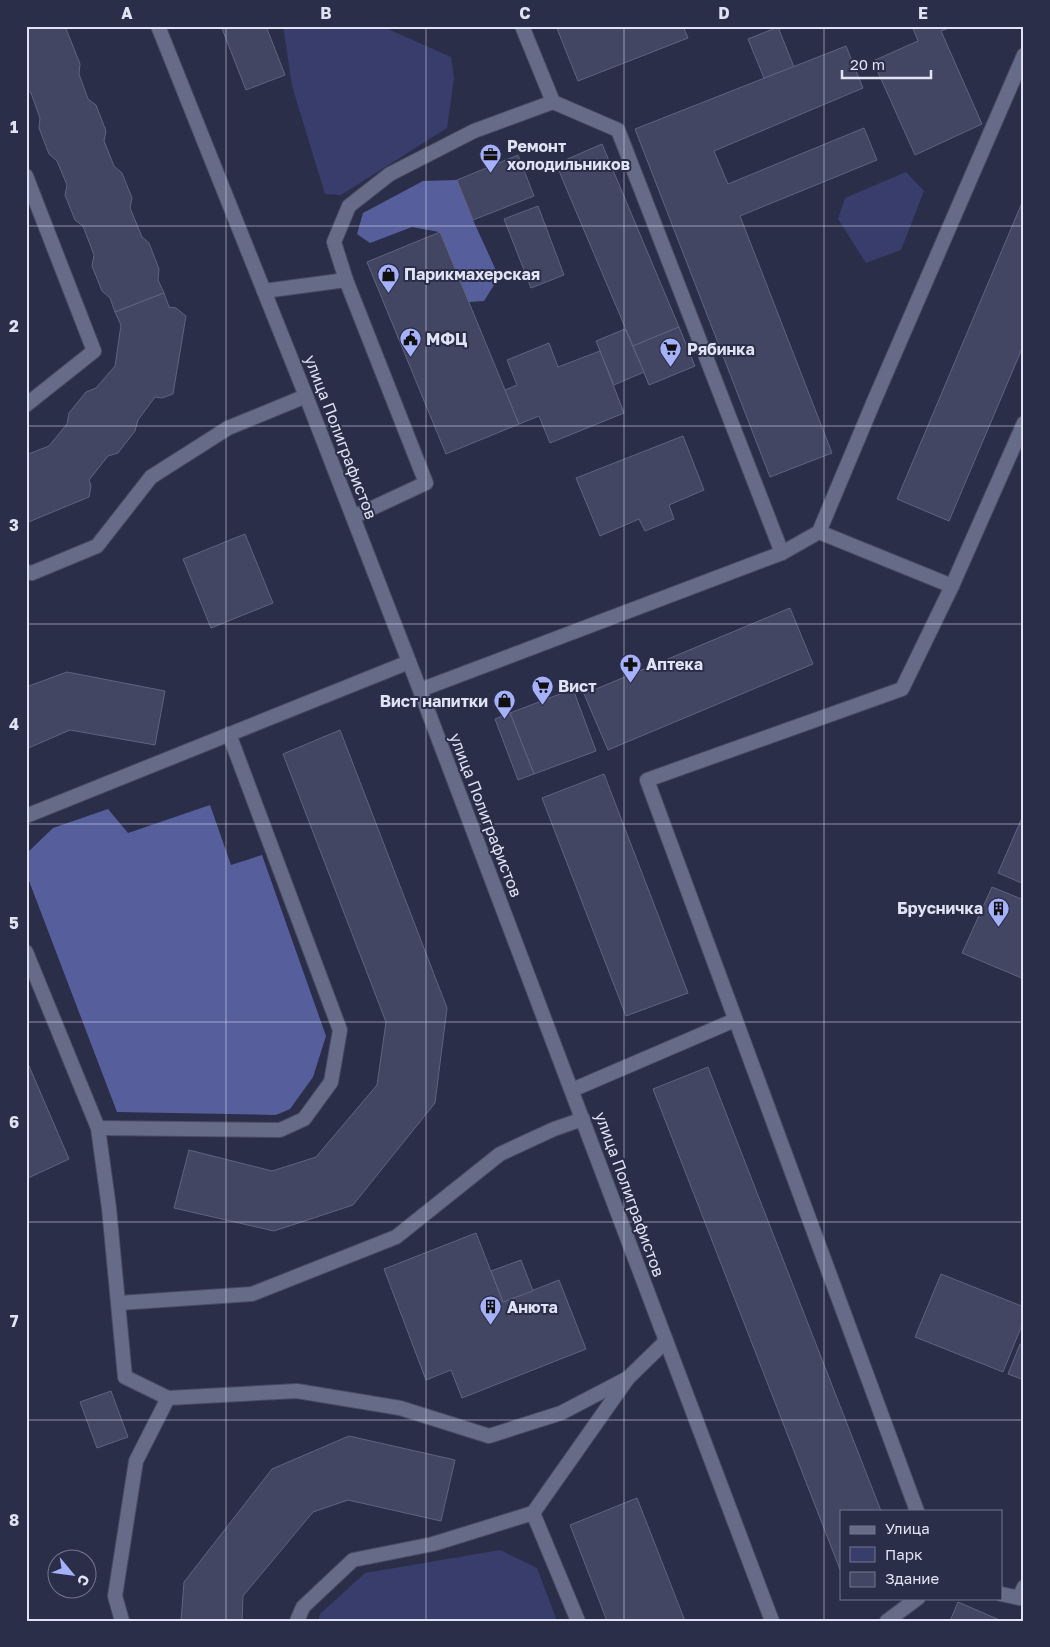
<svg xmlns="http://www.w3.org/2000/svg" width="1050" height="1647" viewBox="0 0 1050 1647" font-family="'Golos Text',sans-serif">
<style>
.green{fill:#383d6c}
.forest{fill:#575e9c}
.building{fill:#424662;stroke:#5f6381}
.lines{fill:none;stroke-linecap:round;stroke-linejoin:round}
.service-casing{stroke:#484b61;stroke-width:16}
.tertiary-casing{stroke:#484b61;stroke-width:16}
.service{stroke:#666b88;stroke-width:14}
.tertiary{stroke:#666b88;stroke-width:14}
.grid{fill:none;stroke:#e0e3f4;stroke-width:1;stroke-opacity:0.55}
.labels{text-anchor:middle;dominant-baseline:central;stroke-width:4;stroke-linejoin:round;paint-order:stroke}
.poi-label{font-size:16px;font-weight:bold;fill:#e0e3f4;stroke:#2b2e48;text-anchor:start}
.street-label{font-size:16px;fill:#e0e3f4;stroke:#2b2e48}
.neatline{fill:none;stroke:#e0e3f4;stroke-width:2}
.grid-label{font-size:16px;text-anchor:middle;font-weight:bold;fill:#e0e3f4}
</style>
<rect width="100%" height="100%" fill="#2b2e48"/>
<g class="green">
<polygon points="283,26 381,26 451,57 454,78 447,128 341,195 325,194 292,86"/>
<polygon points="906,172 924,191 901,250 866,263 838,219 845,198"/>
<polygon points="500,1550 537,1568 557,1621 318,1621 320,1614 365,1573"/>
</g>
<g class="forest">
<polygon points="457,180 473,220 499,277 484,301 469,302 439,232 412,227 370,243 357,234 363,213 423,181"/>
<polygon points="210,805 231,865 262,855 326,1036 313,1077 290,1109 276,1115 117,1112 26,873 26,854 53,828 108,809 128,833"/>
</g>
<g class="building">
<polygon points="26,26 65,26 80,64 79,74 88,99 96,105 106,131 104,141 114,166 122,173 132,198 130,208 142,237 149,243 159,269 158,280 164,293 115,312 110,298 102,291 92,266 94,255 83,226 75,220 65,195 67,185 57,161 49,154 39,128 40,118 31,93 26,89"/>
<polygon points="221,26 266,26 285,75 246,90"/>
<polygon points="556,26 683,26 688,38 578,81"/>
<polygon points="912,26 954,26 941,31 982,124 915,155 873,61 918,41"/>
<polygon points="778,27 794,67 764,78 748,39"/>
<polygon points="846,46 863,88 714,151 728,184 864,128 877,160 740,216 832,453 770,477 635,129"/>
<polygon points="602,144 679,327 633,346 556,164"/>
<polygon points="518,155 534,196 473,220 457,180"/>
<polygon points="1024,198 1024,344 949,521 897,499"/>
<polygon points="538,206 564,275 531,288 504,219"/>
<polygon points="440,232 519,424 446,454 367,262"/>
<polygon points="164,293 169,307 176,308 186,316 173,394 162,398 155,397 138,420 135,431 118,453 108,456 89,480 91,486 89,497 26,523 26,455 49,446 67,424 69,413 86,392 96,388 115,366 121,325 115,312"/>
<polygon points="679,327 695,366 649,385 633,346"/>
<polygon points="625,329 644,372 614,385 596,341"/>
<polygon points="549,343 558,367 600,351 624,413 550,443 539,416 519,424 505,390 517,385 507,360"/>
<polygon points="683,436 704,490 669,505 674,519 645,531 639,519 600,536 576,478"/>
<polygon points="245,534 273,603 211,628 183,559"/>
<polygon points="790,608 813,664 608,750 584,694"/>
<polygon points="67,672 165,691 155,745 70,730 26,749 26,687"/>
<polygon points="573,689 596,751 534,774 510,713"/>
<polygon points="510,713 534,774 518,780 495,719"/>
<polygon points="340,730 447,1008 435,1103 353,1205 274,1231 174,1208 189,1150 272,1171 316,1157 377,1085 386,1022 283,754"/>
<polygon points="604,774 688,993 626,1016 542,798"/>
<polygon points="1024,813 1024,884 998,873"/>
<polygon points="992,887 1024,900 1024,979 962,953"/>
<polygon points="26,1059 69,1159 26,1179"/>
<polygon points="708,1067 881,1511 841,1511 841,1572 653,1089"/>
<polygon points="476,1233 503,1302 559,1280 586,1349 462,1398 451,1370 426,1380 384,1269"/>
<polygon points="521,1260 533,1291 503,1302 491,1271"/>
<polygon points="941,1274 1024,1307 1024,1320 1003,1372 915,1337"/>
<polygon points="1020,1344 1024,1346 1024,1380 1008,1374"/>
<polygon points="111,1391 128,1437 97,1448 80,1402"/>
<polygon points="349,1436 455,1460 441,1521 348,1500 313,1512 243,1596 242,1621 181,1621 184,1582 272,1469"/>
<polygon points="637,1498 685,1621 607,1621 570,1525"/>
<polygon points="958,1602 1002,1621 950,1621"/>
</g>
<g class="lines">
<defs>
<g id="service">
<polyline points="553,102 618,130 782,553"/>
<polyline points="26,176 94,351 26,405"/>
<polyline points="346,280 334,242 349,206 390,174 474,131 553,102 522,26"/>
<polyline points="264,291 346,280 426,483 353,517"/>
<polyline points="819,532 952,586 902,689 647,780 917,1511"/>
<polyline points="26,572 32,573 97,546 151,477 228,428 306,396"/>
<polyline points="952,586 1024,423"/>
<polyline points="420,690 782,553 819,532 874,401 1024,55"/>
<polyline points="26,816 409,662"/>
<polyline points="26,952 98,1128 109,1208 125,1377 168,1398 297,1391 400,1408 489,1436 561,1413 628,1378"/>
<polyline points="572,1090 735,1020"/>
<polyline points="98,1128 280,1130 304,1119 331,1082 340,1030 229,734"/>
<polyline points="119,1303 252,1294 396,1237 500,1154 554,1129 583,1119"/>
<polyline points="533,1513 628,1378 666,1341"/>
<polyline points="1001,1594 1019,1598 1024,1587"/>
<polyline points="122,1621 115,1596 136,1461 168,1398"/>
<polyline points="297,1621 303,1607 353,1560 433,1544 533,1513 578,1621"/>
<polyline points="887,1621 918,1598"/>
</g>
<polyline id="tertiary" points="158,26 306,396 420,690 772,1621"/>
</defs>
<use href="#service" class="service-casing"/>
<use href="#tertiary" class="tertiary-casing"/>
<use href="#service" class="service"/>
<use href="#tertiary" class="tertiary"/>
</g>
<path class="grid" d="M226,26V1621M426,26V1621M624,26V1621M824,26V1621M26,226H1024M26,426H1024M26,624H1024M26,824H1024M26,1022H1024M26,1222H1024M26,1420H1024"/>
<defs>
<symbol id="office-pin" viewBox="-11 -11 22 30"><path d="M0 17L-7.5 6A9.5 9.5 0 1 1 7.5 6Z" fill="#a6b1fc" stroke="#2b2e48"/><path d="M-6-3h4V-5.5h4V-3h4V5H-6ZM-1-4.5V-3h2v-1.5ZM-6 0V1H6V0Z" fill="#111"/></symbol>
<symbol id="shop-pin" viewBox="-11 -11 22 30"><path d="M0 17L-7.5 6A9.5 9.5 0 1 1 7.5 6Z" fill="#a6b1fc" stroke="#2b2e48"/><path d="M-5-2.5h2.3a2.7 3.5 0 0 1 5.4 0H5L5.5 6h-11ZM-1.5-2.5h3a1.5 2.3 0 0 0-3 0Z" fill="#111"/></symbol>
<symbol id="civic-pin" viewBox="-11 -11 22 30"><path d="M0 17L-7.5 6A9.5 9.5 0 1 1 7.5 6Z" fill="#a6b1fc" stroke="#2b2e48"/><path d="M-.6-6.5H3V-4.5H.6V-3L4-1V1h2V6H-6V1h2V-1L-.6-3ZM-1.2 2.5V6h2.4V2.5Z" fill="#111"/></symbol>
<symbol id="supermarket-pin" viewBox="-11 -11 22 30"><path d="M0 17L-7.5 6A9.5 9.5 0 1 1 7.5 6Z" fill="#a6b1fc" stroke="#2b2e48"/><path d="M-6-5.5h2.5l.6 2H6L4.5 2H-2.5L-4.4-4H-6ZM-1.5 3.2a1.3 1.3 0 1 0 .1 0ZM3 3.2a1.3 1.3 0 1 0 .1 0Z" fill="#111"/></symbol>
<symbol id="pharmacy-pin" viewBox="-11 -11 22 30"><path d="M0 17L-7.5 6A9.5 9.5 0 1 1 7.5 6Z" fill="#a6b1fc" stroke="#2b2e48"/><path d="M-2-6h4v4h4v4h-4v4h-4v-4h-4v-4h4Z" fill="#111"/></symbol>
<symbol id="building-pin" viewBox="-11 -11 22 30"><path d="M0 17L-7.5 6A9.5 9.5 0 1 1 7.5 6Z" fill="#a6b1fc" stroke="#2b2e48"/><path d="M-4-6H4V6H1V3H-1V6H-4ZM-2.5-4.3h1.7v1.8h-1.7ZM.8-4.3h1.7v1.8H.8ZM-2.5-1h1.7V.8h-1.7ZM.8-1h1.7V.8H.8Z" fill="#111"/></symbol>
</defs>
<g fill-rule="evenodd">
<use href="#office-pin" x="478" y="142" width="25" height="34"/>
<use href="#shop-pin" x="376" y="262" width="25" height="34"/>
<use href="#civic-pin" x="398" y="326" width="25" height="34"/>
<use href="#supermarket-pin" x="658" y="336" width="25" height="34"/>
<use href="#pharmacy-pin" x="618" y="652" width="25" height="34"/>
<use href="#supermarket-pin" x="530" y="674" width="25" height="34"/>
<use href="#shop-pin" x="492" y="688" width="25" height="34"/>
<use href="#building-pin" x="986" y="896" width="25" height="34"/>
<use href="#building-pin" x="478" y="1294" width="25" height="34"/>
</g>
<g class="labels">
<g class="poi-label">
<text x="507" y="146">Ремонт<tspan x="507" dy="18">холодильников</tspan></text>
<text x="404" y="274">Парикмахерская</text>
<text x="426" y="339">МФЦ</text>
<text x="687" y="349">Рябинка</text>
<text x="646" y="664">Аптека</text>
<text x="558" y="686">Вист</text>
<text x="488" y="701" text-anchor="end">Вист напитки</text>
<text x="983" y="908" text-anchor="end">Брусничка</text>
<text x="507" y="1307">Анюта</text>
</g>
<g class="street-label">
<text transform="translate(341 437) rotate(69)">улица Полиграфистов</text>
<text transform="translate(486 815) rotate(69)">улица Полиграфистов</text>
<text transform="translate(630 1194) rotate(70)">улица Полиграфистов</text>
</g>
</g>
<rect width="1050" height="1647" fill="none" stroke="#2b2e48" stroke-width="55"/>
<rect x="840" y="1510" width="162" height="90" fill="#2b2e48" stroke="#73768d"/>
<rect x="850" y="1526" width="25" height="8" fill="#666b88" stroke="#73768d"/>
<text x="885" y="1534" font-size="15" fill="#e0e3f4">Улица</text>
<rect x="850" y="1547" width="25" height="15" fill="#383d6c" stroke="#73768d"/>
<text x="885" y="1560" font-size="15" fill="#e0e3f4">Парк</text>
<rect x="850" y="1572" width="25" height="15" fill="#424662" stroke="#73768d"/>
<text x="885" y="1584" font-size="15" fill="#e0e3f4">Здание</text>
<g transform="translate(72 1574) rotate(119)"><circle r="24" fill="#2b2e48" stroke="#73768d"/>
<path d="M0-4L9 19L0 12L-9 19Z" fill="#a6b1fc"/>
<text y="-8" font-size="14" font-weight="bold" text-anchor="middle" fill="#e0e3f4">С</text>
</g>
<path d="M842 70v8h89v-8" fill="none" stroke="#e0e3f4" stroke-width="2.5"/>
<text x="850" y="70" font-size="15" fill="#e0e3f4" stroke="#2b2e48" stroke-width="4" paint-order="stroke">20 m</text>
<rect x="28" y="28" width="994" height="1592" class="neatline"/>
<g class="grid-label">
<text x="127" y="19">A</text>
<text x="326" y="19">B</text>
<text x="525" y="19">C</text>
<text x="724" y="19">D</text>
<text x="923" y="19">E</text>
<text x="14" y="133">1</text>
<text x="14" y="332">2</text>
<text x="14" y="531">3</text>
<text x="14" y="730">4</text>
<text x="14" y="929">5</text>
<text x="14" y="1128">6</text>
<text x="14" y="1327">7</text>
<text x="14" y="1526">8</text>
</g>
</svg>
